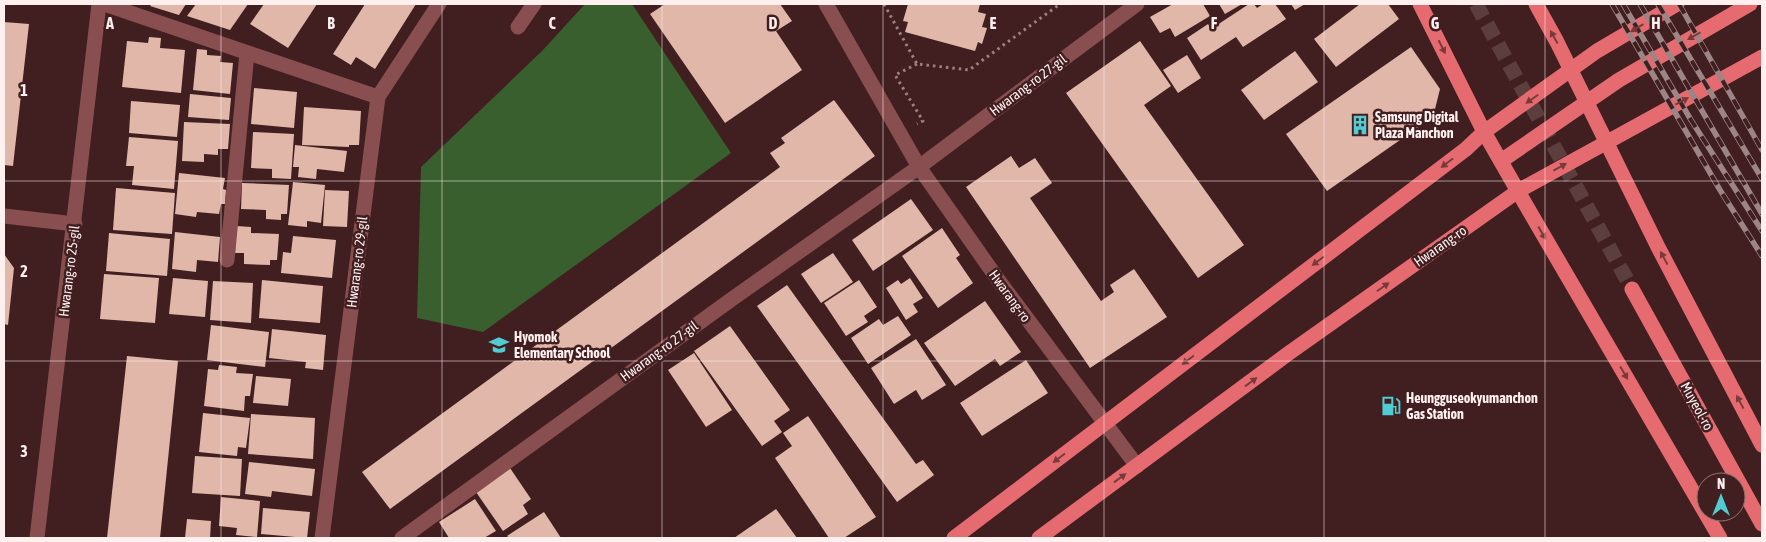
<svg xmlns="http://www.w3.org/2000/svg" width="1766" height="542" viewBox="0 0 1766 542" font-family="'Asap Condensed',sans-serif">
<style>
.green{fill:#385f2d}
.building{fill:#e1b7a9}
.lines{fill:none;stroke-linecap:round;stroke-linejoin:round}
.major-tunnel{stroke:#5d3e3f;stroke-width:15;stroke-dasharray:15 8;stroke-linecap:butt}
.path{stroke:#9a8282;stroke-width:3;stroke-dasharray:2.5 4;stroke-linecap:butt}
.minor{stroke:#894e4f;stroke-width:15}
.major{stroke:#e56b70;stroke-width:15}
.rail-casing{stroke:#9d8585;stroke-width:5.5}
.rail{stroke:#411f20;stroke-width:4;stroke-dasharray:11;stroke-linecap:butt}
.oneway{fill:#7a3a3c}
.grid{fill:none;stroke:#fef0ef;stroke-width:1;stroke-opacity:0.55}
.labels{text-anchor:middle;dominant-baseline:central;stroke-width:5;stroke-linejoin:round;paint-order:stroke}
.street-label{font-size:14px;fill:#fef0ef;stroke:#411f20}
.poi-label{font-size:14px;font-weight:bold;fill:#fef0ef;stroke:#411f20;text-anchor:start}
.grid-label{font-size:16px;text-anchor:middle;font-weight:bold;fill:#fef0ef;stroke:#411f20;stroke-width:5;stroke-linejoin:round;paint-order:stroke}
</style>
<rect width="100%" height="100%" fill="#411f20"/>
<polygon class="green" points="585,4 632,4 731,153 483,332 417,318 421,167 542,51"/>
<g class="building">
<polygon points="152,4 186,4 179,15 150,6"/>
<polygon points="196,4 248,4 230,30 187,16"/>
<polygon points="264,4 317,4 288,48 250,24"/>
<polygon points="365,4 416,4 375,69 356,57 351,65 333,54"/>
<polygon points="665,4 780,4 792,21 776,31 802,70 725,123 650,14"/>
<polygon points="908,4 980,4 978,12 986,14 982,27 987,28 982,44 978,42 975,51 905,32 908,22 903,21"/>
<polygon points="1173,4 1203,4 1210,16 1175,37 1170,28 1160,33 1150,17"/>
<polygon points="1219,4 1242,4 1225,14"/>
<polygon points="1249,4 1254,4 1257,8 1263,4 1275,4 1286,19 1243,47 1236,37 1201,60 1187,38 1208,24 1211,29"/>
<polygon points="1291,4 1305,4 1295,10"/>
<polygon points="1360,4 1388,4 1399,19 1336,67 1314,39"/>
<polygon points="4,22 29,24 13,166 4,165"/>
<polygon points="149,37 161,38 160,48 185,50 181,93 122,87 127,41 148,43"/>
<polygon points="1140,41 1171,86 1144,105 1244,245 1198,278 1066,93"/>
<polygon points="1411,47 1440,89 1433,117 1327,191 1286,134"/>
<polygon points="197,49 207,50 207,55 221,56 220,62 233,63 230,94 193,90"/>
<polygon points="1295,51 1318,82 1264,120 1241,90"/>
<polygon points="1187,55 1201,78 1178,93 1163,70"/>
<polygon points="254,88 297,92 294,128 251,124"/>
<polygon points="190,94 231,98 229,120 188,117"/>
<polygon points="834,100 875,156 390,509 362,472 780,167 770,153 785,143 781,138"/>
<polygon points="131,101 180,105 177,137 129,133"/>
<polygon points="304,107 361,111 359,145 349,145 349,147 302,145"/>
<polygon points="184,122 230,124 228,149 218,149 218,155 204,154 204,162 182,161"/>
<polygon points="253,132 294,134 291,179 272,178 272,169 251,168"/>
<polygon points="129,137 178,141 174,189 132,185 134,166 126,166"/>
<polygon points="295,145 347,151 344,172 317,169 316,179 298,177 299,167 293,167"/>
<polygon points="1011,156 1019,168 1035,158 1052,183 1030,198 1101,301 1114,292 1110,285 1134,269 1167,317 1090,368 966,187"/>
<polygon points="179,173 225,178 223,189 226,190 225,204 221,204 219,214 197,212 196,217 175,214"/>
<polygon points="293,182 325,185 321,223 307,221 307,227 288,225"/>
<polygon points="242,183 289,185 287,214 281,214 281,220 266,219 266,210 241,209"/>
<polygon points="116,188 175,193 172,234 113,230"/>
<polygon points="325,190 349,191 347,227 323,226"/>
<polygon points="911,199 933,230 873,271 852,240"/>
<polygon points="236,226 251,227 251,233 279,234 277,260 270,260 270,265 244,264 244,253 235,253"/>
<polygon points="942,228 960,255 956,258 973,283 938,308 902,256"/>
<polygon points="175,232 220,237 218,262 197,260 196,272 172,269"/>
<polygon points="109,233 170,239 167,276 106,271"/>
<polygon points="293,236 336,240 332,278 281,273 283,252 291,253"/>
<polygon points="833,253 853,282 821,303 801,274"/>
<polygon points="4,254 14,268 8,325 4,324"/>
<polygon points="104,274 159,278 155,323 100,319"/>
<polygon points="173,278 208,281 205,317 169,314"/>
<polygon points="910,278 923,298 913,304 918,312 906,320 886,288 898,280 901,284"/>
<polygon points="262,280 323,286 320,323 259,318"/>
<polygon points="859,280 877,307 864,316 868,322 846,336 824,303"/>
<polygon points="213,281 253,283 251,323 210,320"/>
<polygon points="787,285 916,464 923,460 934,475 897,502 757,306"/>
<polygon points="985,301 1021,352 1000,366 995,359 955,386 924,343"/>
<polygon points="898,316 911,335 868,364 851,338 879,319 883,325"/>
<polygon points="211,325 269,332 265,367 207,360"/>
<polygon points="730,326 790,410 774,421 782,432 762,446 694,351"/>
<polygon points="272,329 326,335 323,370 305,368 306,362 269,358"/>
<polygon points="916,339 946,385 922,400 916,390 894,404 871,368"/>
<polygon points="694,353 732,410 706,427 668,370"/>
<polygon points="127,356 178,361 160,538 107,538"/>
<polygon points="1026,360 1048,393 982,436 960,403"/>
<polygon points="219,365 237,367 236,373 253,374 250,396 245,396 244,411 204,406 208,369 218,370"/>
<polygon points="256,376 291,379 288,406 253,403"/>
<polygon points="203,413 250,418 246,448 238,447 237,456 199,452"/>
<polygon points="251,414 315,418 313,459 248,454"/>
<polygon points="808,416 876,517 844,538 829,538 775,458 792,446 783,433"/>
<polygon points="195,456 242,459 240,496 192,493"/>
<polygon points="249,462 315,469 312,496 272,491 271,497 245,494"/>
<polygon points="510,468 531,499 523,505 528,514 503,531 476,492"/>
<polygon points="221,497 260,501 257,537 236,535 237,528 219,526"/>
<polygon points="475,499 496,531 484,538 449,538 439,522"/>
<polygon points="263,508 310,512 307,538 261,534"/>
<polygon points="776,509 797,538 734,538"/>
<polygon points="544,512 561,538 509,538 507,536"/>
<polygon points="187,519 211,521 210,538 185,538"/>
</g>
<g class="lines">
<polyline class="major-tunnel" points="1476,4 1632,289"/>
<g class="path">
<polyline points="884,4 917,64 969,70 1060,4"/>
<polyline points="917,64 895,75 923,121 917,124"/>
</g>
<g class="minor">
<polyline points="104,4 378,97"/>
<polyline points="826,4 919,167 999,281 1137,466"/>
<polyline points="518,27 534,4"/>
<polyline points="4,216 75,224"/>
<polyline points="227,260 247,53"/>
<polyline points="37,538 99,4"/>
<polyline points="322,538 378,97 439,4"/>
<polyline points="402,538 732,299 919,167 1137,4"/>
</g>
<g class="major">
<polyline points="1420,4 1484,132 1527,207 1720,538"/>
<polyline points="1536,4 1557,42 1658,247 1762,445"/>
<polyline points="1501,161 1619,80 1750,4"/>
<polyline points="1632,289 1762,524"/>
<polyline points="954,538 1466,149 1484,132 1597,51 1677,4"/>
<polyline points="1039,538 1289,353 1518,191 1762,57"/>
</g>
<defs>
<g id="rail">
<polyline points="1612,4 1720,190 1762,256"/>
<polyline points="1623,4 1691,120 1762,231"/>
<polyline points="1640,4 1762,214"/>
<polyline points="1658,4 1762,179"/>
<polyline points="1679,4 1762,150"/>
</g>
</defs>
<use href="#rail" class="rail-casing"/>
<use href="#rail" class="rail"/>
</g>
<defs><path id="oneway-solid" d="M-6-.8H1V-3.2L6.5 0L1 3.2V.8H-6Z" transform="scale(1.25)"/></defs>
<g class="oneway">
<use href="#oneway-solid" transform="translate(1637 28) rotate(149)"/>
<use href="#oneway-solid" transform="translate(1694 36) rotate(150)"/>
<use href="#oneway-solid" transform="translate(1554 37) rotate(-119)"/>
<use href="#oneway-solid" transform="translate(1442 47) rotate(63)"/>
<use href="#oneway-solid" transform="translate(1532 99) rotate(145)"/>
<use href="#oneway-solid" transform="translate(1682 101) rotate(-28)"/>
<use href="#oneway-solid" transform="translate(1447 163) rotate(143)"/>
<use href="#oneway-solid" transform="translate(1560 167) rotate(-29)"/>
<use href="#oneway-solid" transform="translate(1542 233) rotate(60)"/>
<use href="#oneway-solid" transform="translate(1664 258) rotate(-118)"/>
<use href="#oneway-solid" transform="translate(1318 261) rotate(143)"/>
<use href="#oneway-solid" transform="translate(1383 287) rotate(-35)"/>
<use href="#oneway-solid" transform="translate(1188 360) rotate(143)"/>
<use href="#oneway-solid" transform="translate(1624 373) rotate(60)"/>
<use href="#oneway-solid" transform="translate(1251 382) rotate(-36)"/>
<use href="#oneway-solid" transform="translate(1740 402) rotate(-118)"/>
<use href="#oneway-solid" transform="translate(1059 458) rotate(143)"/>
<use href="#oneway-solid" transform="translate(1120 478) rotate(-36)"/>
</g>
<path class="grid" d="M221,4V538M442,4V538M662,4V538M883,4V538M1104,4V538M1324,4V538M1545,4V538M4,181H1762M4,361H1762"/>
<defs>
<symbol id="building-bare" viewBox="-9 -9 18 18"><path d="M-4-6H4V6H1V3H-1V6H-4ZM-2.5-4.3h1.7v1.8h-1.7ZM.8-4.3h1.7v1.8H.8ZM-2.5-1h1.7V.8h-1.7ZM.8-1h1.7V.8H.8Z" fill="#51ccd2" stroke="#411f20" stroke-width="2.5" paint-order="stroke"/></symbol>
<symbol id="school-bare" viewBox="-9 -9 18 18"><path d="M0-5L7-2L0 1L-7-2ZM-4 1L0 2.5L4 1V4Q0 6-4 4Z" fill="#51ccd2" stroke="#411f20" stroke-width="2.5" paint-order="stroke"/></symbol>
<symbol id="fuel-bare" viewBox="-9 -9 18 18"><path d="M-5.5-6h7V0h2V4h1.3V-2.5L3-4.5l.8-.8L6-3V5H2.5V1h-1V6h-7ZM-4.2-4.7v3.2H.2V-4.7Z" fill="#51ccd2" stroke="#411f20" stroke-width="2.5" paint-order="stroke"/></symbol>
</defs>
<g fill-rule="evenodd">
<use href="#building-bare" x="1346" y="111" width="28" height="28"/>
<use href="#school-bare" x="485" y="331" width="28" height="28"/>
<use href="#fuel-bare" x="1377" y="392" width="28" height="28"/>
</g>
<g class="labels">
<g class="street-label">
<text transform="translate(1028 85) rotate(-37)">Hwarang-ro 27-gil</text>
<text transform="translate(1440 246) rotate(-35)">Hwarang-ro</text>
<text transform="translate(357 262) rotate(-83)">Hwarang-ro 29-gil</text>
<text transform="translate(69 271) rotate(-83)">Hwarang-ro 25-gil</text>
<text transform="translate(1010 296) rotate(54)">Hwarang-ro</text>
<text transform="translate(659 351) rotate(-36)">Hwarang-ro 27-gil</text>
<text transform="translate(1697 406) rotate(61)">Muyeol-ro</text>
</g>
<g class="poi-label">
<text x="1375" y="117">Samsung Digital<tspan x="1375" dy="16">Plaza Manchon</tspan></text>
<text x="514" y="337">Hyomok<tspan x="514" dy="16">Elementary School</tspan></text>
<text x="1406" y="398">Heungguseokyumanchon<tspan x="1406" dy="16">Gas Station</tspan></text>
</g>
</g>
<g class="grid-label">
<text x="110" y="29">A</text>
<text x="331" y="29">B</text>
<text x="552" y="29">C</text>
<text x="773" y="29">D</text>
<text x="993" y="29">E</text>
<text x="1214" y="29">F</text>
<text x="1435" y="29">G</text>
<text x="1656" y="29">H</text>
<text x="24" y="96">1</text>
<text x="24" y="277">2</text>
<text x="24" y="457">3</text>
</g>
<rect width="1766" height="542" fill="none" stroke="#fef0ef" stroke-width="10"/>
<g transform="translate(1721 497)"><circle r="24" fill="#411f20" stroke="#8d7373"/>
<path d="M0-4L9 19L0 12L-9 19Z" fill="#51ccd2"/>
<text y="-8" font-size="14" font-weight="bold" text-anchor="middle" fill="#fef0ef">N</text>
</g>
</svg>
